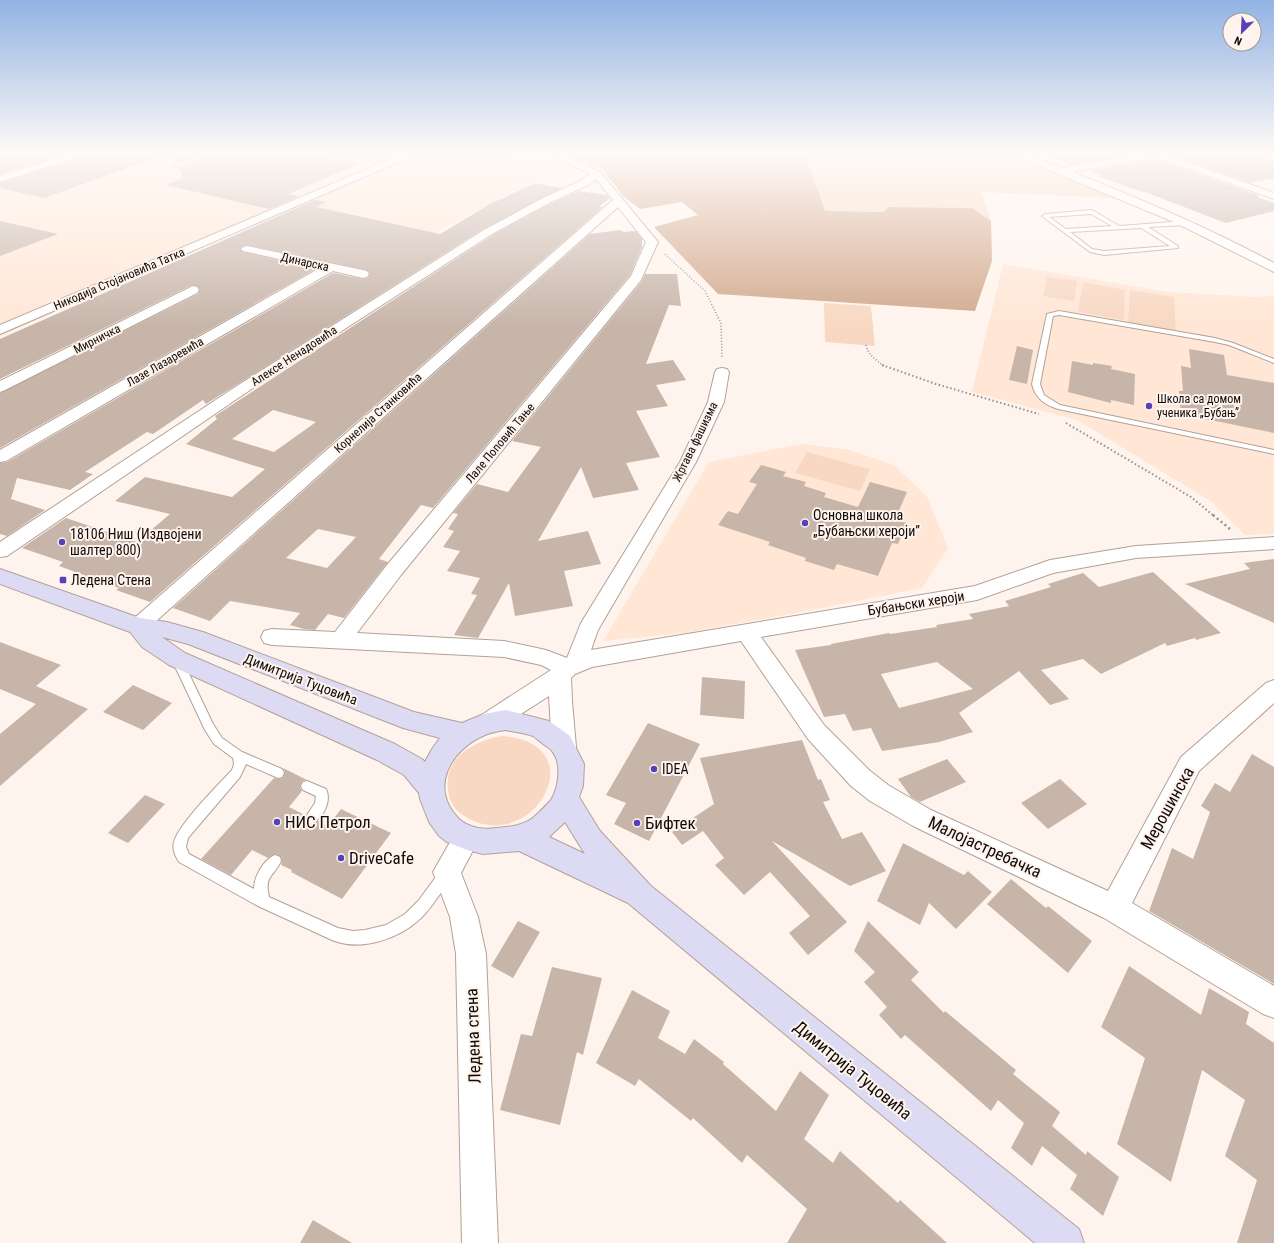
<svg xmlns="http://www.w3.org/2000/svg" width="1274" height="1243" viewBox="0 0 1274 1243" font-family="'Roboto Condensed',sans-serif">
<style>
.built{fill:#ffe6d5}
.green{fill:#f8d8c2}
.forest{fill:#d1a98d}
.building{fill:#c7b5aa;fill-rule:evenodd}
.lines{fill:none;stroke-linecap:round;stroke-linejoin:round}
.lane-casing{stroke:#b2a196;stroke-width:2}
.street-casing{stroke:#b2a196;stroke-width:2}
.secondary-casing{stroke:#b2a196;stroke-width:2}
.path-far2{stroke:#978e89;stroke-width:1.5;stroke-dasharray:1 2;stroke-linecap:butt}
.path-far1{stroke:#978e89;stroke-width:2;stroke-dasharray:1.5 2.5;stroke-linecap:butt}
.path{stroke:#978e89;stroke-width:2.5;stroke-dasharray:2 3;stroke-linecap:butt}
.lane{fill:#fff;fill-rule:evenodd}
.street{fill:#fff;fill-rule:evenodd}
.secondary{fill:#dddbf4;fill-rule:evenodd}
.poi-dot{fill:#5740b8;stroke:#fff4ed;stroke-width:1.5}
.labels{text-anchor:middle;dominant-baseline:central;stroke-width:4;stroke-linejoin:round;paint-order:stroke}
.far-street-label{font-size:12px;fill:#110b08;stroke:#fff4ed}
.far-poi-label{font-size:12px;fill:#110b08;stroke:#fff4ed;text-anchor:start}
.poi-label{font-size:14px;fill:#110b08;stroke:#fff4ed;text-anchor:start}
.street-label{font-size:14px;fill:#110b08;stroke:#fff4ed}
.near-street-label{font-size:17px;fill:#110b08;stroke:#fff4ed}
.near-poi-label{font-size:17px;fill:#110b08;stroke:#fff4ed;text-anchor:start}
</style>
<rect width="100%" height="100%" fill="#fff4ed"/>
<g class="built">
<polygon points="41,152 491,152 555,171 526,185 407,247 255,224 0,336 0,162"/>
<polygon points="1003,264 1167,292 1255,297 1274,296 1274,534 1245,535 1212,502 1077,420 972,392"/>
<polygon points="802,444 850,450 894,465 927,497 948,548 922,588 817,609 685,633 603,641 709,462"/>
</g>
<g class="green">
<polygon points="672,152 998,152 1114,198 981,192 991,221 972,208 888,207 884,212 824,211 672,157"/>
<polygon points="1047,277 1077,281 1074,301 1043,296"/>
<polygon points="1083,282 1125,290 1124,320 1078,312"/>
<polygon points="1130,290 1174,297 1176,332 1128,324"/>
<polygon points="824,303 871,306 875,346 825,342"/>
<polygon points="807,452 870,469 860,491 795,473"/>
<path d="M502,736C599,743 531,862 461,814C453,808 449,799 448,790C444,757 474,741 502,736Z"/>
</g>
<polygon class="forest" points="562,152 672,152 672,157 806,156 825,211 884,212 888,207 972,208 991,221 992,261 975,311 718,294 654,227 698,215 682,202 640,209 624,197 602,169"/>
<g class="building">
<polygon points="21,152 73,152 0,174 0,158"/>
<polygon points="91,152 166,152 167,154 44,198 0,188 0,183 88,155"/>
<polygon points="173,152 209,152 177,163"/>
<polygon points="218,152 274,152 302,158 310,154 359,164 288,194 299,196 269,209 165,185 183,178 179,168"/>
<polygon points="1044,152 1145,152 1073,165 1043,153"/>
<polygon points="1169,152 1245,152 1274,161 1274,178 1250,183 1169,154"/>
<polygon points="1156,159 1260,196 1257,197 1274,203 1274,211 1226,223 1145,192 1142,192 1098,176 1101,175 1089,171"/>
<polygon points="535,183 562,188 483,229 206,404 203,400 153,434 147,432 133,441 85,472 93,474 70,490 17,478 11,499 45,510 7,536 0,534 0,463 7,462 333,273 363,279 368,278 370,273 367,270 363,269 247,245 243,246 240,249 243,252 316,269 0,448 0,393 198,294 200,289 197,286 192,285 0,379 0,339 315,200 326,202 316,207 440,234 490,204"/>
<path d="M579,191L607,195L610,198L599,207H603L150,602L116,590L119,588L59,566L63,562L22,548L66,518L137,542L170,514L115,501L145,477L232,497L265,469L186,444L217,419L215,416L493,235L552,203ZM273,410L316,422L274,452L232,439Z"/>
<polygon points="0,221 58,234 0,256"/>
<path d="M620,230L624,232L636,231L642,239V247L630,275L433,508L421,505L379,559L388,562L344,618L328,614L315,630L304,629L290,625L300,613L230,601L210,621L173,608L590,234ZM318,529L356,537L327,568L286,558Z"/>
<polygon points="645,274 677,274 681,306 669,305 646,364 673,360 686,380 656,385 668,406 636,411 660,457 626,463 639,490 593,498 581,467 538,541 588,531 601,564 564,571 573,606 515,616 509,583 478,638 454,635 477,595 471,594 480,578 447,571 460,551 443,547 454,531 448,529 458,514 453,513 477,484 508,492 541,447 512,441 642,281"/>
<polygon points="1017,346 1033,350 1027,384 1009,380"/>
<polygon points="1189,349 1224,355 1227,375 1274,383 1274,433 1181,414 1179,391 1183,391 1181,366 1191,368"/>
<polygon points="1072,361 1093,365 1093,363 1112,366 1111,369 1135,374 1134,405 1111,400 1111,403 1068,392"/>
<polygon points="761,465 786,472 783,476 806,482 804,486 826,493 824,497 858,507 870,482 907,492 895,520 907,523 898,544 892,543 878,576 837,564 834,570 805,561 806,558 768,545 770,542 718,525 728,511 738,514 757,484 749,482"/>
<polygon points="1274,559 1274,623 1185,584 1250,569 1244,563"/>
<path d="M1153,572L1221,633L1196,640L1195,638L1167,646L1165,643L1101,674L1083,659L1041,670L1069,699L1050,705L1019,671L959,713L973,732L939,742L882,751L871,728L853,731L845,714L824,717L795,650L831,645V644L889,633L890,634L937,627L936,625L973,619L969,614L1009,606L1005,601L1051,587L1048,584L1083,573L1099,587ZM937,662L973,689L899,708L881,674Z"/>
<polygon points="0,642 61,665 36,686 88,709 0,786 0,734 36,704 0,689"/>
<polygon points="702,677 745,681 744,719 700,715"/>
<polygon points="133,685 172,703 143,730 103,712"/>
<polygon points="648,723 700,744 649,841 614,824 626,803 606,795"/>
<polygon points="802,740 818,780 821,779 830,800 823,802 842,839 862,832 886,871 850,886 772,841 847,922 808,955 789,933 810,916 770,872 744,895 715,865 724,858 703,831 682,845 672,832 714,804 700,758"/>
<polygon points="1252,754 1274,767 1274,984 1149,911 1172,848 1193,859 1210,812 1201,806 1215,783 1230,792"/>
<polygon points="947,759 966,782 920,802 911,797 898,779"/>
<polygon points="283,768 307,780 302,781 300,787 302,791 289,807 305,815 304,819 306,823 312,825 318,821 328,826 341,809 391,833 342,899 291,872 292,870 281,865 282,861 281,857 276,854 268,858 252,850 231,875 201,859 274,778 278,779 283,778 285,772"/>
<polygon points="1060,779 1087,804 1048,829 1021,803"/>
<polygon points="145,795 165,804 128,843 108,833"/>
<polygon points="903,843 964,875 968,871 992,892 956,929 929,903 920,925 877,901"/>
<polygon points="1011,879 1046,908 1048,906 1092,941 1068,973 987,904"/>
<polygon points="518,921 540,932 513,978 491,966"/>
<polygon points="868,921 919,972 911,980 944,1013 945,1011 1016,1070 1013,1074 1060,1112 1052,1126 1086,1155 1087,1151 1119,1177 1103,1216 1070,1189 1077,1175 1042,1146 1032,1166 1011,1148 1024,1123 998,1100 991,1111 905,1035 901,1039 879,1015 887,1007 864,982 875,972 854,951"/>
<polygon points="1129,966 1201,1015 1209,988 1249,1012 1246,1024 1274,1043 1274,1243 1237,1243 1257,1180 1225,1156 1245,1100 1202,1070 1171,1182 1117,1144 1145,1058 1101,1027"/>
<polygon points="552,967 602,978 583,1055 577,1052 560,1125 500,1110 521,1034 532,1036"/>
<polygon points="632,990 670,1011 658,1038 685,1054 694,1039 724,1062 723,1064 776,1111 800,1071 829,1095 804,1139 833,1163 840,1151 898,1203 900,1200 947,1243 787,1243 807,1209 747,1155 742,1163 693,1118 691,1121 639,1079 635,1086 596,1063"/>
<polygon points="313,1220 352,1243 300,1243"/>
</g>
<g class="lines">
<defs>
<g id="lane">
<polygon points="212,152 217,152 177,167 173,166"/>
<path d="M1092,210L1119,226L1186,221L1189,223L1186,225L1148,227L1178,246V248L1104,255L1090,252L1042,216L1045,214ZM1091,214L1112,226L1066,229L1049,217ZM1141,228L1170,246L1104,251L1092,249L1070,232Z"/>
<path d="M1059,311L1215,338L1233,343L1274,359V363L1229,345L1215,342L1059,315L1053,316L1040,384L1044,395L1060,405L1274,450V454L1058,409C1045,405 1035,398 1032,384L1047,314Z"/>
<path d="M177,656L181,657L213,724L222,738L242,752L282,769L284,773L282,777L278,778L246,764L240,777L188,838L186,847L189,854L254,889C254,877 263,860 275,855L280,857L281,861C274,877 264,875 269,897L338,928L353,931L365,930L386,925L405,914L419,900L441,870L446,868L451,870L453,874L451,878C441,892 433,906 421,918C399,939 361,952 332,940L258,906L179,862C175,856 172,849 174,842C178,825 218,785 232,770L234,764L233,758L214,744L205,730L172,660L173,657Z"/>
<path d="M307,781L326,789C332,801 323,819 311,824L307,822L305,818L315,803L316,796L303,790L301,786L303,782Z"/>
</g>
<g id="street">
<polygon points="77,152 90,152 88,154 0,182 0,176"/>
<polygon points="407,152 419,152 417,154 0,334 0,325"/>
<polygon points="546,152 558,152 600,172 658,242 641,280 401,575 357,633 504,641 546,650 567,658 581,623 680,462 708,402 715,372 717,369 722,368 727,369 729,372 724,402 696,462 598,630 591,650 975,586 1050,560 1136,546 1274,537 1274,549 1136,558 1053,573 977,600 761,637 824,725 869,770 888,785 931,810 1108,891 1181,757 1266,683 1274,680 1274,703 1199,771 1132,903 1274,986 1274,1018 1263,1014 1104,918 913,826 870,801 851,786 808,739 741,641 592,667 575,674 571,678 572,701 576,747 573,754 564,757 555,754 552,747 549,696 496,730 488,733 480,730 476,723 480,716 551,670 541,665 504,657 272,645 264,643 261,637 264,631 272,629 335,632 387,565 631,276 646,242 618,207 145,631 138,634 131,631 127,626 131,621 613,200 596,179 590,184 551,202 492,234 250,390 7,556 0,557 0,542 240,384 484,230 543,198 582,180 590,174"/>
<path d="M1008,152H1020L1062,168L1146,153V152H1168L1167,155L1274,193V199L1156,157L1072,172C1141,199 1209,228 1274,263V272L1174,222L1010,154Z"/>
<polygon points="247,246 363,270 367,271 369,274 367,277 363,278 333,271 6,461 0,462 0,450 320,268 243,251 241,249 243,247"/>
<polygon points="193,286 197,287 199,290 197,293 5,390 0,392 0,381"/>
<polygon points="467,825 476,828 480,837 461,873 478,917 486,954 498,1243 462,1243 456,954 450,917 433,872 458,828"/>
</g>
<path id="secondary" d="M0,569L140,618L167,622L203,632L414,712L462,723L484,714L506,710L549,721L570,736L584,764L583,786L579,797L600,831L651,886L1079,1229L1084,1243H1035L628,903L519,851L483,854L467,850L447,842L439,836L429,822L420,799L419,793L404,775L377,760L169,665L142,647L130,632L0,584ZM162,637L188,644L403,728L440,738L432,749L425,762L422,759L395,744L185,653ZM506,730C514,732 525,733 533,736C536,738 539,741 542,743C545,746 550,748 552,751C562,763 559,787 551,800C546,806 539,812 534,817C523,826 509,827 496,828C484,830 469,828 459,819C428,788 451,749 485,735C492,732 499,731 506,730ZM565,822L585,854L549,837Z"/>
</defs>
<use href="#lane" class="lane-casing"/>
<use href="#street" class="street-casing"/>
<use href="#secondary" class="secondary-casing"/>
<g class="path-far2">
<polyline points="665,254 705,291 721,323 722,357"/>
<path d="M866,345C868,355 876,360 884,366"/>
</g>
<g class="path-far1">
<polyline points="882,365 936,384 1039,414"/>
<polyline points="1066,423 1191,497 1214,516"/>
</g>
<polyline class="path" points="1213,515 1230,529"/>
<use href="#lane" class="lane"/>
<use href="#street" class="street"/>
<use href="#secondary" class="secondary"/>
</g>
<linearGradient id="sky" x2="0" y2="1"><stop stop-color="#92b3e3"/><stop offset="0.47" stop-color="#fffaf7"/><stop offset="1" stop-color="#fffaf7" stop-opacity="0"/></linearGradient>
<rect width="1274" height="326" fill="url(#sky)"/>
<g class="poi-dot">
<circle cx="1149" cy="406" r="4"/>
<circle cx="805" cy="523" r="4"/>
<circle cx="62" cy="542" r="4"/>
<rect x="59" y="576" width="8" height="8" rx="2"/>
<circle cx="654" cy="769" r="4"/>
<circle cx="277" cy="822" r="4"/>
<circle cx="637" cy="823" r="4"/>
<circle cx="341" cy="858" r="4"/>
</g>
<g class="labels">
<g class="far-street-label">
<text transform="translate(305 262) rotate(13)">Динарска</text>
<text transform="translate(119 279) rotate(-23)">Никодија Стојановића Татка</text>
<text transform="translate(97 339) rotate(-27)">Мирничка</text>
<text transform="translate(294 356) rotate(-33)">Алексе Ненадовића</text>
<text transform="translate(165 362) rotate(-30)">Лазе Лазаревића</text>
<text transform="translate(378 413) rotate(-42)">Корнелија Станковића</text>
<text transform="translate(695 442) rotate(-64)">Жртава фашизма</text>
<text transform="translate(500 443) rotate(-50)">Лале Поповић Тање</text>
</g>
<g class="far-poi-label">
<text x="1157" y="399">Школа са домом<tspan x="1157" dy="14">ученика „Бубањ”</tspan></text>
</g>
<g class="poi-label">
<text x="813" y="515">Основна школа<tspan x="813" dy="16">„Бубањски хероји”</tspan></text>
<text x="70" y="534">18106 Ниш (Издвојени<tspan x="70" dy="16">шалтер 800)</tspan></text>
<text x="71" y="580">Ледена Стена</text>
<text x="662" y="769">IDEA</text>
</g>
<g class="street-label">
<text transform="translate(916 603) rotate(-9)">Бубањски хероји</text>
<text transform="translate(301 679) rotate(21)">Димитрија Туцовића</text>
</g>
<g class="near-street-label">
<text transform="translate(1167 808) rotate(-61)">Мерошинска</text>
<text transform="translate(985 847) rotate(25)">Малојастребачка</text>
<text transform="translate(473 1036) rotate(-92)">Ледена стена</text>
<text transform="translate(853 1070) rotate(39)">Димитрија Туцовића</text>
</g>
<g class="near-poi-label">
<text x="285" y="822">НИС Петрол</text>
<text x="645" y="823">Бифтек</text>
<text x="349" y="858">DriveCafe</text>
</g>
</g>
<g transform="translate(1242 32) rotate(204)"><circle r="19" fill="#fff4ed" stroke="#a09791"/>
<path d="M0-3L7 15L0 10L-7 15Z" fill="#5740b8"/>
<text y="-6" font-size="11" font-weight="bold" text-anchor="middle" fill="#110b08">N</text>
</g>
</svg>
